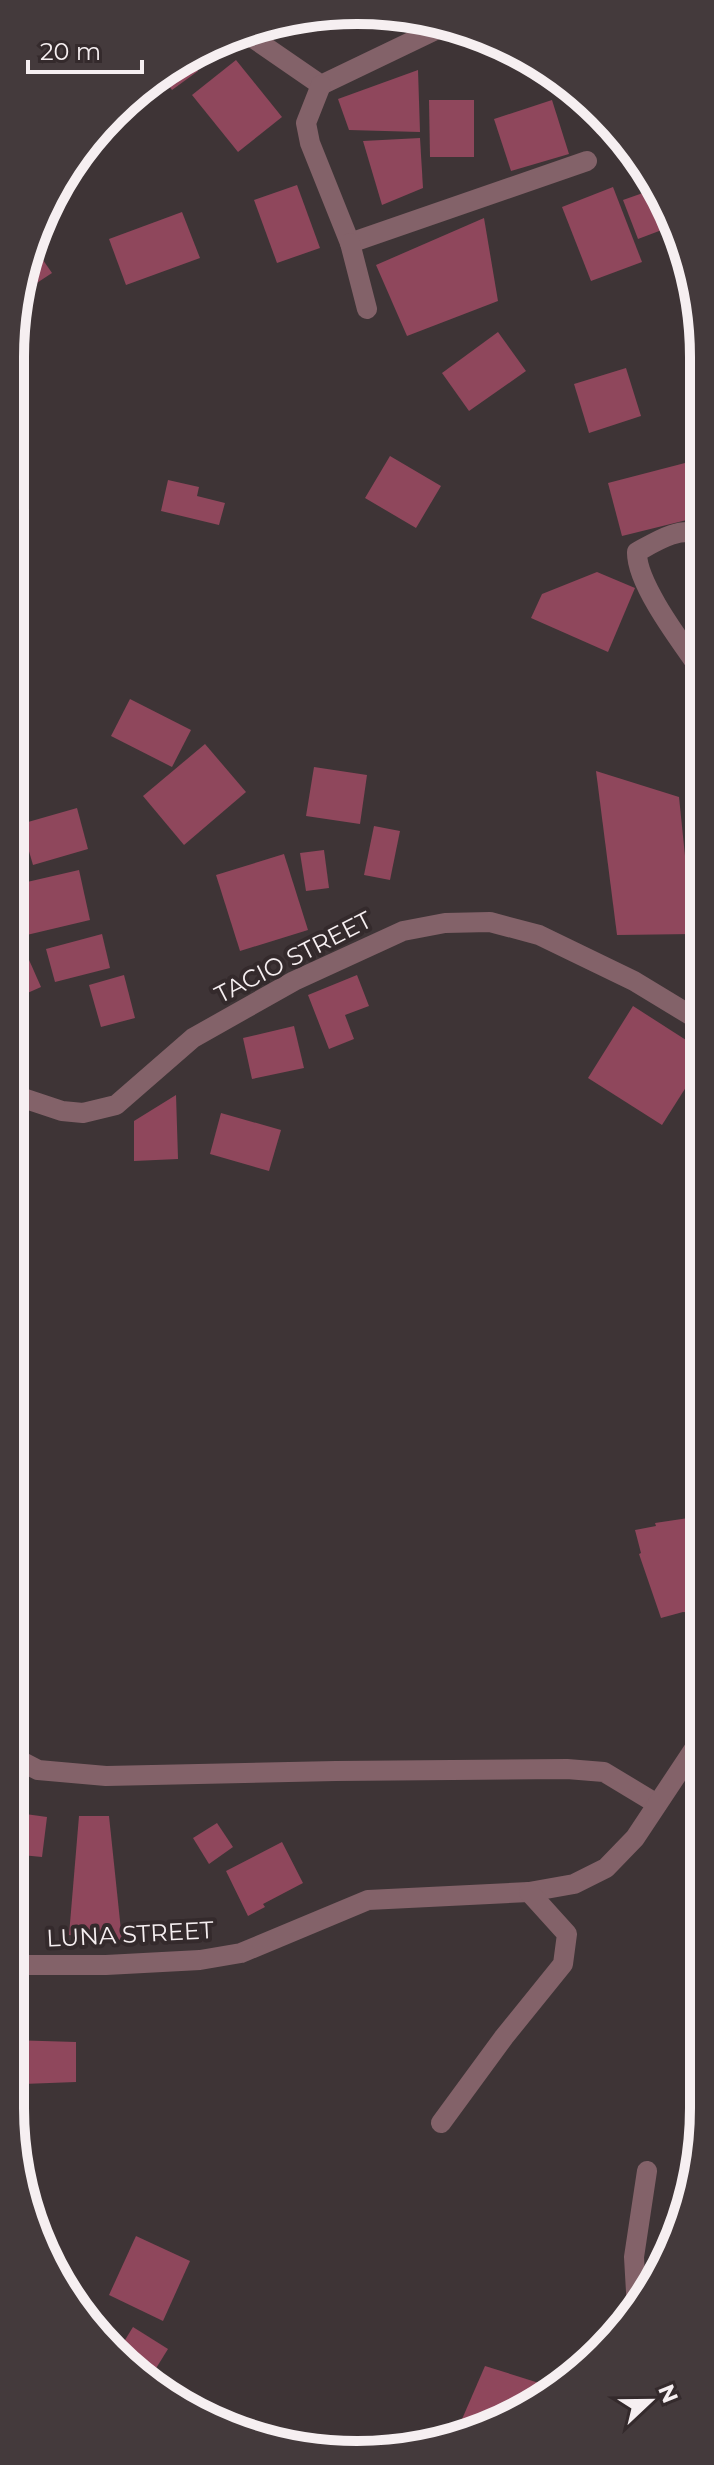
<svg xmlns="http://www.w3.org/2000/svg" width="714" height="2465" viewBox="0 0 714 2465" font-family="Montserrat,sans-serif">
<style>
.building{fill:#8f475c}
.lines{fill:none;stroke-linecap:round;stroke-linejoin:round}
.minor{stroke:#836269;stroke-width:20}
.labels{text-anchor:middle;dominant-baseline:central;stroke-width:8;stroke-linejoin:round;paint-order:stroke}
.street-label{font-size:24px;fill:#f6eff1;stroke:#342a2c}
.rim{fill:none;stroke:#f6eff1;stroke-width:10}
</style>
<rect width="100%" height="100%" fill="#3e3436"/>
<g class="building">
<polygon points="189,58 198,71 172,90 160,73"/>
<polygon points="236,60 282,117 238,152 192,95"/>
<polygon points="418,70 420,132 349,130 338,99"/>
<polygon points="429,100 474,100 474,157 430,157"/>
<polygon points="552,100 569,154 511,171 494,119"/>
<polygon points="584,100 607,119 616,127 597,134"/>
<polygon points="420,138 423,188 382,205 363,141"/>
<polygon points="297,185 320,248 277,263 254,200"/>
<polygon points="613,187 642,262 591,281 562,207"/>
<polygon points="657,188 668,204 675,225 638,239 623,200"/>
<polygon points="182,212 200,258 126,285 109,239"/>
<polygon points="484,218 498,301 407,336 376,265"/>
<polygon points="34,247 52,273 17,296 17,290"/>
<polygon points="498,332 526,371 469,411 442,373"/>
<polygon points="626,368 641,416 589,433 574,384"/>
<polygon points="390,456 441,486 416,528 365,498"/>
<polygon points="685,463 699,517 622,536 608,483"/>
<polygon points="168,480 199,487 197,496 225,503 219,525 161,511"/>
<polygon points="597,572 635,588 608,652 531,618 542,594"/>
<polygon points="130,699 191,730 172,767 111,736"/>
<polygon points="205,744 246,792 184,845 143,796"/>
<polygon points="314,767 367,775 360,824 306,816"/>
<polygon points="596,771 679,797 693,934 617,935"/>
<polygon points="77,808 88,849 33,865 21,824"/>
<polygon points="374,826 400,831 390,880 364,875"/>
<polygon points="324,850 329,888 306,891 300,853"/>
<polygon points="284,854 308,930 240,951 216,875"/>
<polygon points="79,870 90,920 14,938 14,885"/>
<polygon points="102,934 110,968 55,982 46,949"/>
<polygon points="22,944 41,987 14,999 14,947"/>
<polygon points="124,975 135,1018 101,1027 89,985"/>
<polygon points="357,975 369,1006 345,1015 354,1039 329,1049 308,995"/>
<polygon points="633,1006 700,1049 700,1065 662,1125 588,1078"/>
<polygon points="294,1026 304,1068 252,1079 243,1038"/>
<polygon points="176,1095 178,1159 134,1161 134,1121"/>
<polygon points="221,1113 281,1130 269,1171 210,1154"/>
<polygon points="695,1517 699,1528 699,1613 683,1612 661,1618 639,1554 641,1553 635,1530 656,1526 655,1523"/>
<polygon points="11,1812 47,1817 42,1857 11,1854"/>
<polygon points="79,1816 109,1816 122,1940 69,1935"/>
<polygon points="217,1823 233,1847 209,1864 193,1838"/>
<polygon points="282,1842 303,1883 263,1904 265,1907 248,1916 226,1871"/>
<polygon points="10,2040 76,2042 76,2082 23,2084 24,2109 10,2109"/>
<polygon points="136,2236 190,2261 163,2321 109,2295"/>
<polygon points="133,2327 168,2349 150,2378 117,2353"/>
<polygon points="485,2366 539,2383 530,2402 453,2440"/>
</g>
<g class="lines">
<g class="minor">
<polyline points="247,34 321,85 446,25"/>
<polyline points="321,85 306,123 310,143 350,243 587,161"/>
<polyline points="350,243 367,309"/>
<path d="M700,669C681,642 636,583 637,552C655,542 681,525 701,535"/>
<polyline points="14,1095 62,1111 83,1113 116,1105 193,1038 294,981 403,931 445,923 490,922 539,935 634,981 700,1021"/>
<polyline points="11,1756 38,1770 106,1776 336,1771 567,1769 604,1772 657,1804"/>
<polyline points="11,1965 106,1965 200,1960 241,1953 368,1900 529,1892 574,1884 606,1868 635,1838 698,1743"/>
<polyline points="441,2123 504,2037 563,1964 567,1934 529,1892"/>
<polyline points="637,2309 634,2257 647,2171"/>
</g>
</g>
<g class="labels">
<g class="street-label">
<text transform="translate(293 957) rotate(-27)">TACIO STREET</text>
<text transform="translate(130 1934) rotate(-3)">LUNA STREET</text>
</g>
</g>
<path d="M0 0H714V2465H0ZM357 24H357A333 333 0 0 1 690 357V2108A333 333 0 0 1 357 2441H357A333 333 0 0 1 24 2108V357A333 333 0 0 1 357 24Z" fill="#443a3c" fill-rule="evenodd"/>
<path class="rim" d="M357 24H357A333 333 0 0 1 690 357V2108A333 333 0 0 1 357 2441H357A333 333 0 0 1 24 2108V357A333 333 0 0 1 357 24Z"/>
<g transform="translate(650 2401) rotate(68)" stroke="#342a2c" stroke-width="6" paint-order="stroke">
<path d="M0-6L14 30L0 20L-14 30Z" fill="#f6eff1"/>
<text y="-12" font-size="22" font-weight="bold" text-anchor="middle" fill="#f6eff1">N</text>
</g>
<path d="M28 60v12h114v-12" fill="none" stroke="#f6eff1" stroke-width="4"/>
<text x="40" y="60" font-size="24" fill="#f6eff1" stroke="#342a2c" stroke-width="6" paint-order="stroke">20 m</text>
</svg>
